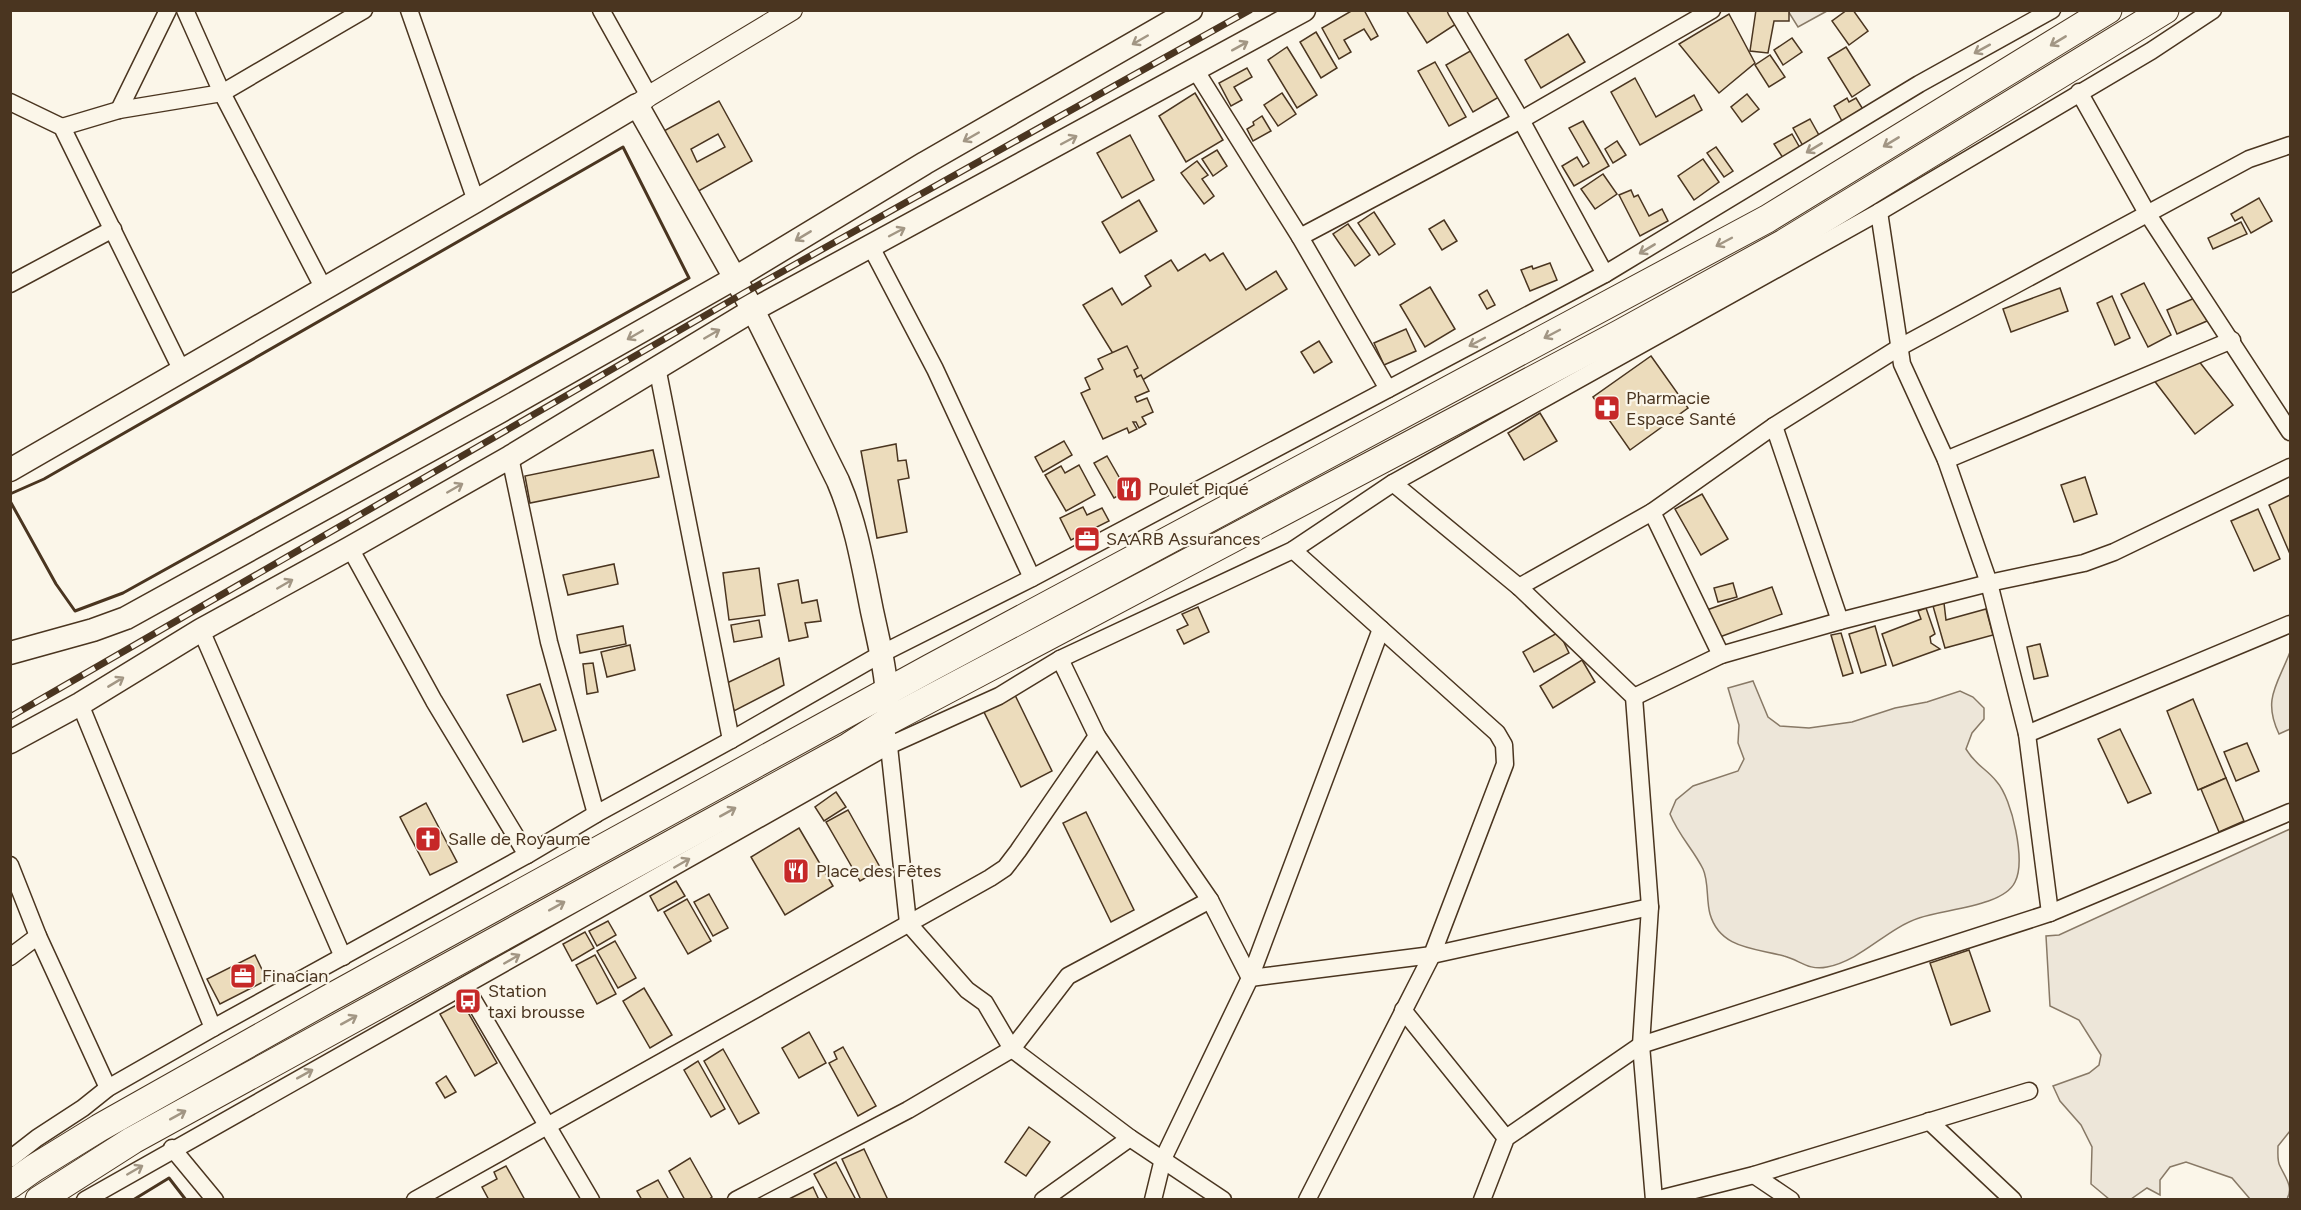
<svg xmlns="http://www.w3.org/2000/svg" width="2301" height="1210" viewBox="0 0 2301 1210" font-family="Figtree,sans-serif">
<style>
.green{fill:#ede6d9;stroke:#887966;stroke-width:1.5}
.building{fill:#ecdcbc;stroke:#4a3520;stroke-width:1.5;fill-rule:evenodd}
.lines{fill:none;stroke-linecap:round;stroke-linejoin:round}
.minor-casing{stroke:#4a3520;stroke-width:19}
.tertiary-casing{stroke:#4a3520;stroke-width:22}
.secondary-casing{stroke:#4a3520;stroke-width:25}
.trunk-casing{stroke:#4a3520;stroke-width:29}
.minor{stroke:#fbf6e9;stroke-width:16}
.tertiary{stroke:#fbf6e9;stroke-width:20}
.secondary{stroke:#fbf6e9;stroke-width:22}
.trunk{stroke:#fbf6e9;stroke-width:27}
.rail-casing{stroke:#4a3520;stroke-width:7}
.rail{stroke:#fbf6e9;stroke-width:4.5;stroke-dasharray:14;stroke-linecap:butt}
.wall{stroke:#4a3520;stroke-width:3}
.oneway{stroke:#a29684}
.labels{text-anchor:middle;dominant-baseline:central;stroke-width:4.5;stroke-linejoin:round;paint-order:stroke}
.poi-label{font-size:18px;fill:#4a3520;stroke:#fbf6e9;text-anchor:start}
</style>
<rect width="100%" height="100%" fill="#fbf6e9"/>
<g class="green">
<polygon points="1788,11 1827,11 1798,27"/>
<path d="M2290,652V729L2279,734C2262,699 2278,684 2290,652Z"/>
<path d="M1753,681L1768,717L1780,726L1809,728L1852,722L1895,708L1927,702L1960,691L1973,697L1984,708V719L1972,733L1966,749C1976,766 1986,768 1997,782C2012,799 2026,861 2015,882C2003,907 1943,909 1919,918C1886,929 1862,960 1827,967C1808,971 1800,960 1784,956C1755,948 1720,949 1710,914C1706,900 1709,882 1703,869C1693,849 1679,836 1670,814L1676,800L1693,786L1738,771L1744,759L1738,743L1739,725L1728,688Z"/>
<path d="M2290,829V1131L2278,1146C2278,1153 2277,1161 2280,1166C2285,1177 2294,1187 2287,1199H2250L2232,1178L2186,1162L2170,1167L2160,1180V1195L2147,1188L2131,1199H2109L2091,1184L2092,1147L2081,1125L2060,1101L2053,1086L2089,1073L2099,1065L2101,1055L2079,1020L2050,1006L2046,936L2059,935Z"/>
</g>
<g class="building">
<polygon points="1353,10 1364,10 1378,36 1371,40 1364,29 1344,40 1351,52 1339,59 1322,28"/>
<polygon points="1406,10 1447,10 1456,24 1427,43"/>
<polygon points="1756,10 1789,10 1789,21 1774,21 1768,53 1750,51"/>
<polygon points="1847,10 1853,10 1868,31 1849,45 1832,21"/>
<polygon points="1729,14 1755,63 1719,93 1679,44"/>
<polygon points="1316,32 1337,68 1321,78 1300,42"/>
<polygon points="1568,34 1585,62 1541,88 1525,60"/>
<polygon points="1792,38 1802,52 1783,65 1774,50"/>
<polygon points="1287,47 1317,95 1297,108 1268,60"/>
<polygon points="1846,47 1870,85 1852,97 1828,58"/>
<polygon points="1472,50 1499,97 1473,112 1446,65"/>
<polygon points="1770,55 1785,77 1769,87 1755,65"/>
<polygon points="1435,62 1466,117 1449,126 1418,71"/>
<polygon points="1247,68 1252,77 1234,87 1242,100 1231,106 1219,83"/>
<polygon points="1635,78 1656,117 1694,95 1702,110 1640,145 1611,92"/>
<polygon points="1195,93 1223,140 1186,162 1159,116"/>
<polygon points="1282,93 1296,114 1278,126 1264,105"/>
<polygon points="1747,94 1759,109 1742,122 1731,107"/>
<polygon points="1847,98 1849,102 1856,98 1864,111 1843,123 1834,106"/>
<path d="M719,101L752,161L695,193L662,132ZM718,134L725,147L697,162L691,149Z"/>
<polygon points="1262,116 1271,131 1253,141 1247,129 1254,125 1253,122"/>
<polygon points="1810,119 1820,137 1803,146 1793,128"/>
<polygon points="1583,121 1609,166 1574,186 1562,166 1577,157 1583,167 1589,163 1569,128"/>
<polygon points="1792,134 1800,148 1783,158 1774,144"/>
<polygon points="1130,135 1154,180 1122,198 1097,153"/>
<polygon points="1617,141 1626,155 1613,163 1605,149"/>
<polygon points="1716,147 1733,171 1724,177 1707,153"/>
<polygon points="1217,150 1227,166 1213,176 1202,159"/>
<polygon points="1703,159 1719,182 1694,200 1678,176"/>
<polygon points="1197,161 1208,175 1202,179 1214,196 1204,204 1181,173"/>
<polygon points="1603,174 1617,194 1595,209 1581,189"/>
<polygon points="1631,190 1634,197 1638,195 1649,216 1662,209 1668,221 1640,236 1619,195"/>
<polygon points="2259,198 2272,221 2251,233 2242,217 2235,221 2231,214"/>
<polygon points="1139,200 1157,231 1120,253 1102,222"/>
<polygon points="1374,212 1395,244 1379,255 1358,223"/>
<polygon points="1444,220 1457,241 1442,250 1429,229"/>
<polygon points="2241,222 2247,234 2213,249 2208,238"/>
<polygon points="1348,224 1370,255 1355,266 1333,234"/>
<polygon points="1223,253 1246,290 1276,271 1287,289 1133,386 1083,305 1112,288 1122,305 1151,286 1145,276 1171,260 1178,271 1205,254 1210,261"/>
<polygon points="1550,263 1557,280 1530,291 1521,270 1532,266 1533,269"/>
<polygon points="2144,283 2171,335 2148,347 2121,294"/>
<polygon points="1430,287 1455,329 1425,347 1400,305"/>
<polygon points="2060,288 2068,311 2011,332 2003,309"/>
<polygon points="1487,290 1495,305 1487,309 1479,295"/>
<polygon points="2112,296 2130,338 2115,345 2097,303"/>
<polygon points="2197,297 2207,321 2177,334 2167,310"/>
<polygon points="1406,329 1416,351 1384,365 1374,343"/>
<polygon points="1319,341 1332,362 1314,373 1301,352"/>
<polygon points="1127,346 1138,368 1134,370 1137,377 1141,375 1149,391 1135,397 1137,402 1147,398 1153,412 1142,417 1146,424 1139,428 1136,422 1133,422 1137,429 1129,433 1127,428 1103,439 1081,393 1090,389 1085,378 1103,369 1098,359"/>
<polygon points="1651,356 1688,408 1630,450 1593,397"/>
<polygon points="2198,360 2233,405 2195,434 2153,379"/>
<polygon points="1540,413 1557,441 1524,460 1508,433"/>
<polygon points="1064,441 1072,455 1043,472 1035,457"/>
<polygon points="896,444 898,461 906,460 909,478 898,480 907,532 877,538 861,451"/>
<polygon points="653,450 659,477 530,503 525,476"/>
<polygon points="1107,456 1127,491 1114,498 1094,463"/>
<polygon points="1079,465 1095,495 1066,511 1045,475 1061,466 1065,473"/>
<polygon points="2085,477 2097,514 2074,522 2061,485"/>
<polygon points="1702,494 1728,539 1701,555 1675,509"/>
<polygon points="2290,495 2290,554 2269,505"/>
<polygon points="1083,507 1087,515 1102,508 1109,521 1071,540 1060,518"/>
<polygon points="2258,509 2280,559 2254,571 2231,521"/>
<polygon points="614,564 618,584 568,595 563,575"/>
<polygon points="759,568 765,615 729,620 723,573"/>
<polygon points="798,580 802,603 817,600 821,621 805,623 808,637 789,641 778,584"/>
<polygon points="1733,583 1737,597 1718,602 1714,588"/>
<polygon points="1772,587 1782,614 1717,638 1704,611"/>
<polygon points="1944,603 1946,620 1986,609 1993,635 1945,648 1933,606"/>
<polygon points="1198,607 1209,632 1184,644 1177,630 1188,625 1182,614"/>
<polygon points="1926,608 1935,634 1930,637 1931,643 1940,649 1893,666 1882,634 1921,619 1918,611"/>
<polygon points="759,620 762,637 734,642 731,625"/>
<polygon points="623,626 626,644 580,653 577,635"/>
<polygon points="1875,626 1886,665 1861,673 1849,634"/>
<polygon points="1559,632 1569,653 1534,672 1523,652"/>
<polygon points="1841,633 1853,673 1843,676 1831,635"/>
<polygon points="2040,644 2048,676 2034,679 2027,647"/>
<polygon points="630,645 635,670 607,677 601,652"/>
<polygon points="779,658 784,685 734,711 727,683"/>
<polygon points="1582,660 1595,682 1553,708 1540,686"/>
<polygon points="593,663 598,692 587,694 583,664"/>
<polygon points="540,684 556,730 523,742 507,695"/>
<polygon points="1014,693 1052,771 1021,787 982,708"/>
<polygon points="2193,699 2226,778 2198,790 2167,711"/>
<polygon points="2120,729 2151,793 2128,803 2098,739"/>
<polygon points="2247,743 2259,771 2236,781 2224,752"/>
<polygon points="2226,778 2244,821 2219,832 2201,789"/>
<polygon points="836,792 846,807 824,821 815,807"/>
<polygon points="426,803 457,862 430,875 400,817"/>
<polygon points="848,810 881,869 860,881 826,822"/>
<polygon points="1086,812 1134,910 1111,922 1063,823"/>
<polygon points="799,828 833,886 785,915 751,857"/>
<polygon points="676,881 685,896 658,911 650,896"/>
<polygon points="709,894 728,928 713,936 694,902"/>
<polygon points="687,899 711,941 688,954 664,912"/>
<polygon points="608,921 616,935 597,946 589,931"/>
<polygon points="585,932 594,948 572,961 563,944"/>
<polygon points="615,941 636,978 618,988 597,951"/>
<polygon points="1969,950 1990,1011 1951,1025 1930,963"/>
<polygon points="255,955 267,980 220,1004 207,979"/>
<polygon points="595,955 616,994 597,1004 576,965"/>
<polygon points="644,988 672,1035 650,1048 623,1001"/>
<polygon points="462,1002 497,1063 475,1076 440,1014"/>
<polygon points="809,1032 826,1063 799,1078 782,1048"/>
<polygon points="843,1047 876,1106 858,1116 829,1063 837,1059 834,1052"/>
<polygon points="723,1049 759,1113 739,1124 704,1061"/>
<polygon points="698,1061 725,1109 711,1117 684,1070"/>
<polygon points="446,1076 456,1092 445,1098 436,1083"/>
<polygon points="1029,1127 1050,1142 1026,1176 1005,1162"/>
<polygon points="864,1149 888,1200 861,1200 842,1159"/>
<polygon points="690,1158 712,1197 708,1200 685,1200 669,1171"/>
<polygon points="836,1162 856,1200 828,1200 814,1174"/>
<polygon points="506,1166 525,1200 489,1200 482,1187 497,1179 494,1172"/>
<polygon points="658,1180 669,1200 642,1200 637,1191"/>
<polygon points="813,1187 819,1200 787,1200"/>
</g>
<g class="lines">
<defs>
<g id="minor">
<polyline points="185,10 222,93 324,289"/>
<polyline points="409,10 476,201"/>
<polyline points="601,10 649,96"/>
<polyline points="1456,10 1521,120 1605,274"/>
<polyline points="1196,71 1300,237 1388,389"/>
<polyline points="2079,92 2147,213 2290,432"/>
<polyline points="10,102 62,127 182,371"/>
<polyline points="119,110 168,10"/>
<polyline points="62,127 119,110 222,93 364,10"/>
<polyline points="1879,212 1902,364 1946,460 1989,583 2027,734 2050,913"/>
<polyline points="1300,237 1521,120 1712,10"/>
<polyline points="871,247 935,369 1032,578"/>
<polyline points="10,284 113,229"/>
<polyline points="657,367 731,740"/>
<polyline points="1774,426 1840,621"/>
<polyline points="510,457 549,642 596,814"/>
<polyline points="1946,460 2232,340"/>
<polyline points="1393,483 1519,587 1634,697 1650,907 1641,1045 1654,1200"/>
<polyline points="1652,512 1721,655"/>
<polyline points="350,548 434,701 527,855"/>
<polyline points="1293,550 1497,733 1504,745 1505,764 1432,955 1307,1200"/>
<polyline points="1519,587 1652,512 1774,426 1900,347 2249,159 2290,145"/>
<polyline points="201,630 343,957"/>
<polyline points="1060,659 1097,736 1210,900 1250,978"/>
<polyline points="1634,697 1721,655 1840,621 1989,583 2084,563 2114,552 2290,467"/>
<polyline points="80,704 213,1028"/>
<polyline points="2027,734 2290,624"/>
<polyline points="888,737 908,923 967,990 985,1003 1012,1049 1130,1138 1223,1200"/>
<polyline points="10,865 38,936 108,1088"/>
<polyline points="10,957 38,936"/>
<polyline points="1250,978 1432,955 1650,907"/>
<polyline points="465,986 591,1200"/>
<polyline points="1403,1010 1506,1138"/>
<polyline points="1929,1121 2013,1200"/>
<polyline points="172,1148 215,1200"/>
<polyline points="10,1159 37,1138 83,1108 108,1088 213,1028 527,855 596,814 731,740 881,654 1032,578 1605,274 1919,84 2052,10"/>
<polyline points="1754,1175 1791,1200"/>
<polyline points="85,1200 888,746 999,696 1060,659 1293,550 1393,483 1879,212 2151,51 2213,10"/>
<polyline points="415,1200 990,878 1005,868 1018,851 1097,736"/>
<polyline points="736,1200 908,1110 1012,1049 1068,976 1210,900"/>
<polyline points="1043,1200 1130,1138"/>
<polyline points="1153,1200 1163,1159 1250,978 1381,629"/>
<polyline points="1482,1200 1506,1138 1641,1045 2050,913 2290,812"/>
<polyline points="1655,1200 1754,1175 2029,1091"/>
</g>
<polyline id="tertiary" points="637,105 649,96 792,10"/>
<g id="secondary">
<path d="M10,470L476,201L637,105L753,310L838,481C856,523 863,566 872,611C879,643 887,675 888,708"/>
<polyline points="10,653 93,630 126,618 499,412 735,278 925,163 1191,10"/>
<polyline points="10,742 80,704 201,630 350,548 510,457 753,310 1304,10"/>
</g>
<g id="trunk">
<polyline points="10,1185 34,1168 99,1128 326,1000 930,668 1767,219 2108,10"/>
<polyline points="39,1200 133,1140 848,747 888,721 1619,334 1784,243 2165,10"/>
</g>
</defs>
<use href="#minor" class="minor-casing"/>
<use href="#tertiary" class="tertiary-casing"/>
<use href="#secondary" class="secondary-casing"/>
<use href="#trunk" class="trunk-casing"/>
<use href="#minor" class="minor"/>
<use href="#tertiary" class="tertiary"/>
<use href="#secondary" class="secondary"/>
<use href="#trunk" class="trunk"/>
<defs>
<polyline id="rail" points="10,717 744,293 1250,10"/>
</defs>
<use href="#rail" class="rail-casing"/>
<use href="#rail" class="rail"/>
<g class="wall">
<polyline points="10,494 44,479 623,147 689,278 123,593 75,611 56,584 10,501"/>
<polyline points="133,1200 169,1178 186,1200"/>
</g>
</g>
<defs><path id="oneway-shaft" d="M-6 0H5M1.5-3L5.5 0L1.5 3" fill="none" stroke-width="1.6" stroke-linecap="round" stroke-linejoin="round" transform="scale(1.5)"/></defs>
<g class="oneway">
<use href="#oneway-shaft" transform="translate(1140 40) rotate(150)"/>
<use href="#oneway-shaft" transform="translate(2058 41) rotate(149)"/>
<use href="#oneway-shaft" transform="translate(1240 46) rotate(-29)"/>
<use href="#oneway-shaft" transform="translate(1982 49) rotate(151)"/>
<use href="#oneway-shaft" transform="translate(971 137) rotate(150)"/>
<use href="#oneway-shaft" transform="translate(1069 140) rotate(-28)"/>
<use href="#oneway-shaft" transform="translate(1891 142) rotate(149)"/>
<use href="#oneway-shaft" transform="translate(1814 148) rotate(149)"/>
<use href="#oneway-shaft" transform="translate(897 232) rotate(-28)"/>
<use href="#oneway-shaft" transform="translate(803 236) rotate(149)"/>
<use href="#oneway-shaft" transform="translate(1724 242) rotate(152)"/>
<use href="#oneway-shaft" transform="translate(1647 249) rotate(149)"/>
<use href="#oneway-shaft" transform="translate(712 334) rotate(-30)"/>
<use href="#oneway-shaft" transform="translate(1552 334) rotate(152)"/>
<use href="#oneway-shaft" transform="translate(635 335) rotate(150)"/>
<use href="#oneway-shaft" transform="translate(1477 342) rotate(152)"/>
<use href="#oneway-shaft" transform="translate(455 488) rotate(-30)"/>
<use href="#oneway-shaft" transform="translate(285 584) rotate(-30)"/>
<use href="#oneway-shaft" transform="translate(116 682) rotate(-31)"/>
<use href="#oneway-shaft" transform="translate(728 812) rotate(-29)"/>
<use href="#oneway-shaft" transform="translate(682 863) rotate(-30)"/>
<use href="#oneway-shaft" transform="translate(557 906) rotate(-29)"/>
<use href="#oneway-shaft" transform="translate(512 959) rotate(-30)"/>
<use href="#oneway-shaft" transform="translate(349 1020) rotate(-29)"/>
<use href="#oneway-shaft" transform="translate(305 1074) rotate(-29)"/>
<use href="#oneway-shaft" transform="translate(178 1115) rotate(-29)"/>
<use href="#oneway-shaft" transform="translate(135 1170) rotate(-30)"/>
</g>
<defs>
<symbol id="pharmacy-square" viewBox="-11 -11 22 22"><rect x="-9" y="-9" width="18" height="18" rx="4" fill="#c62828" stroke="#fbf6e9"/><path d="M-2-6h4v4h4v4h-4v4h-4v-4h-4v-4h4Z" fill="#fff"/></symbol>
<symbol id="restaurant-square" viewBox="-11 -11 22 22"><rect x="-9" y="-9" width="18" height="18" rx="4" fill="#c62828" stroke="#fbf6e9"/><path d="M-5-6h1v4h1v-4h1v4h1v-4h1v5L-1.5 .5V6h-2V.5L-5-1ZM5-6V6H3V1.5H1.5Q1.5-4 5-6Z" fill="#fff"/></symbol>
<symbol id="office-square" viewBox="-11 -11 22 22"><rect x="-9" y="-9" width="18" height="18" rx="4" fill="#c62828" stroke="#fbf6e9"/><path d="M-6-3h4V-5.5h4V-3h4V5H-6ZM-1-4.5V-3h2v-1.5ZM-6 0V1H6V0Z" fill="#fff"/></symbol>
<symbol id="church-square" viewBox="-11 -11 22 22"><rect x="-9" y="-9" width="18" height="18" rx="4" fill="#c62828" stroke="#fbf6e9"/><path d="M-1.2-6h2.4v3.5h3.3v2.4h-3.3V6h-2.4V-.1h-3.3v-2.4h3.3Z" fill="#fff"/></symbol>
<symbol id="bus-square" viewBox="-11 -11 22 22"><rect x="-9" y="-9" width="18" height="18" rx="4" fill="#c62828" stroke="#fbf6e9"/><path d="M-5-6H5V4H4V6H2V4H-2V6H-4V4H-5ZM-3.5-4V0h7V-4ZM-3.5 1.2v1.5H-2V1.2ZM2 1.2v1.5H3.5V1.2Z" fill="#fff"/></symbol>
</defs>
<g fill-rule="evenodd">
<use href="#pharmacy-square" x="1592" y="393" width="30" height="30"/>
<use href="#restaurant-square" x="1114" y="474" width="30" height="30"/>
<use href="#office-square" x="1072" y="524" width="30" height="30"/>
<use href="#church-square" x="413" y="824" width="30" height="30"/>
<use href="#restaurant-square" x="781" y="856" width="30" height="30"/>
<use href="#office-square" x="228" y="961" width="30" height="30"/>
<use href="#bus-square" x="453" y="986" width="30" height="30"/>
</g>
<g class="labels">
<g class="poi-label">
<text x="1626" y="398">Pharmacie<tspan x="1626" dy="21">Espace Santé</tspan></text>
<text x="1148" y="489">Poulet Piqué</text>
<text x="1106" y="539">SAARB Assurances</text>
<text x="448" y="839">Salle de Royaume</text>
<text x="816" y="871">Place des Fêtes</text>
<text x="262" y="976">Finacian</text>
<text x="488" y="991">Station<tspan x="488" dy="21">taxi brousse</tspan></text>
</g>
</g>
<rect width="2301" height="1210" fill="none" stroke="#4a3520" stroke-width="24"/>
</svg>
